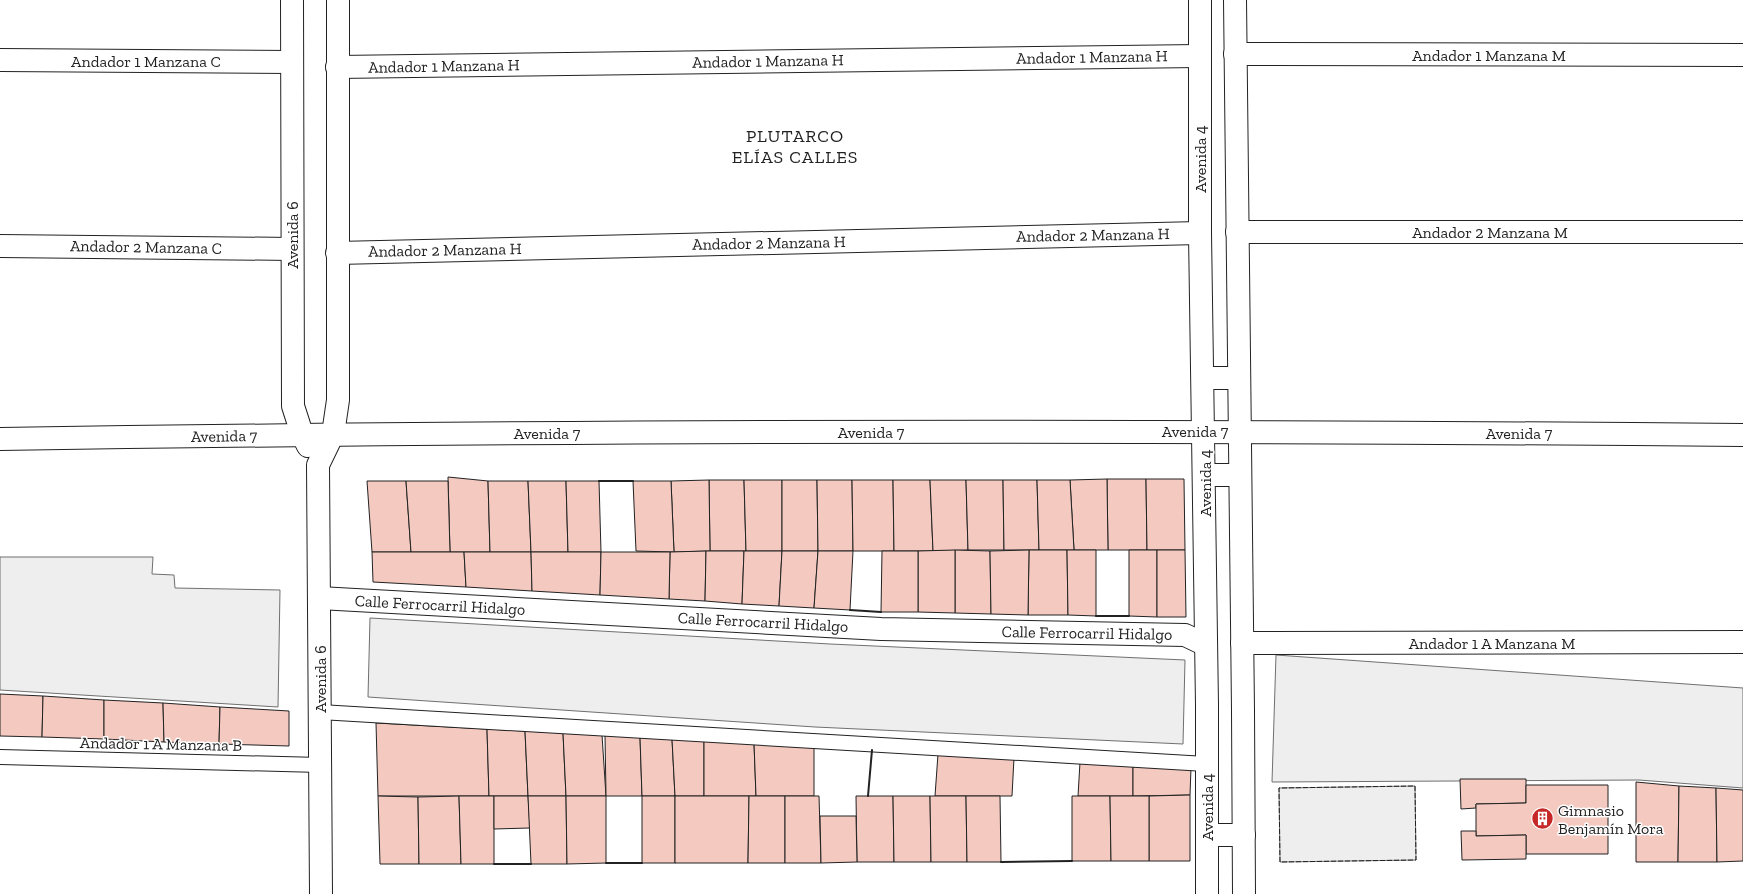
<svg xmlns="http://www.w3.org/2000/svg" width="1743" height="894" viewBox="0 0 1743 894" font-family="'Zilla Slab',serif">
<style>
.green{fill:#eee;stroke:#6f6f6f}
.building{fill:#f3c9c0;stroke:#222}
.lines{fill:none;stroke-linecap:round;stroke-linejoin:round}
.lane-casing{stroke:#222;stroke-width:16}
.street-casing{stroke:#222;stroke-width:24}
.secondary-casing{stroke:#222;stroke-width:24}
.lane{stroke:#fff;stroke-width:14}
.street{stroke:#fff;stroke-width:22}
.secondary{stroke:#fff;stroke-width:22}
.fence{stroke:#222;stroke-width:1;stroke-dasharray:5 2;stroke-linecap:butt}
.wall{stroke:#222;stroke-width:2}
.labels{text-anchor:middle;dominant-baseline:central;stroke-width:3;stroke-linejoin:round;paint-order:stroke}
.street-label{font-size:16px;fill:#222;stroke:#fff}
.poi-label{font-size:16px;fill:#222;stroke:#fff;text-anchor:start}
.quarter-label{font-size:18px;letter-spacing:1px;fill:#222;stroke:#fff}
</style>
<rect width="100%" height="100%" fill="#fff"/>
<g class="green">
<polygon points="0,557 153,557 152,574 174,575 175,588 280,590 278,707 0,690"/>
<polygon points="370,618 830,644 1185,660 1183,744 815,727 368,697"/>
<polygon points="1276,655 1743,688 1743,788 1639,780 1272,782"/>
<polygon points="1415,786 1416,860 1280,862 1279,788"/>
</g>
<g class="building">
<polygon points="448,477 488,481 490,552 450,552"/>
<polygon points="1107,479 1146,479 1147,550 1108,550"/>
<polygon points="1107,479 1108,550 1074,550 1070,480"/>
<polygon points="1146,479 1184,479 1185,550 1147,550"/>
<polygon points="709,480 744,480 746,551 710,551"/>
<polygon points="709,480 710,551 674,552 671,481"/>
<polygon points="744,480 782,480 782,551 746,551"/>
<polygon points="782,480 817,480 818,551 782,551"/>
<polygon points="817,480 852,480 853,551 818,551"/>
<polygon points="852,480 893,480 894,551 853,551"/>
<polygon points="893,480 930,480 933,551 894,551"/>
<polygon points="930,480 966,480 968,550 933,551"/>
<polygon points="966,480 1003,480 1004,550 968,550"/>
<polygon points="1003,480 1037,480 1039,550 1004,550"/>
<polygon points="1037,480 1070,480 1074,550 1039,550"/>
<polygon points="367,481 406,481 411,552 372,552"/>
<polygon points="406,481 448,481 450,552 411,552"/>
<polygon points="488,481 528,481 531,552 490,552"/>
<polygon points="528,481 566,481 568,552 531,552"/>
<polygon points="566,481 599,481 601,552 568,552"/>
<polygon points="633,481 671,481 674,552 636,551"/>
<polygon points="955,550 990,551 991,614 955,613"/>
<polygon points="955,550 955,613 918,612 918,551"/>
<polygon points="1029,550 1067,550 1068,615 1028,615"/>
<polygon points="1029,550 1028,615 991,614 990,551"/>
<polygon points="1067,550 1096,550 1096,616 1068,615"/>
<polygon points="1129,550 1157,550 1157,617 1129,616"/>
<polygon points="1157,550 1185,550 1186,617 1157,617"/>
<polygon points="706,551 705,601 669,599 670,552"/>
<polygon points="706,551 744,551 742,604 705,601"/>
<polygon points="744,551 782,551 779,606 742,604"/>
<polygon points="782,551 818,551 814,608 779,606"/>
<polygon points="818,551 853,551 850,610 814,608"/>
<polygon points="882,551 918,551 918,612 881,612"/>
<polygon points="372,552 464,552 466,587 373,582"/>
<polygon points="464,552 531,552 532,591 466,587"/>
<polygon points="531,552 601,552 600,595 532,591"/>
<polygon points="601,552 670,552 669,599 600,595"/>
<polygon points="0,694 43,696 42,737 0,736"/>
<polygon points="43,696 104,700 104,739 42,737"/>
<polygon points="104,700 163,703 164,742 104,739"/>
<polygon points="163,703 220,707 219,744 164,742"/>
<polygon points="220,707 289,711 289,746 219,744"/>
<polygon points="376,723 487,729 489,796 378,796"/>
<polygon points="487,729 525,731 528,796 489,796"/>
<polygon points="525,731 563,733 566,796 528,796"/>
<polygon points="563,733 602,735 606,796 566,796"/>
<polygon points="605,735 640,737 642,796 606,796"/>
<polygon points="640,737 672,739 675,796 642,796"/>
<polygon points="672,739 704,741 704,796 675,796"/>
<polygon points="704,741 754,743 756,796 704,796"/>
<polygon points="754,743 814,747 814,796 756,796"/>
<polygon points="938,754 1014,758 1012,796 935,796"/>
<polygon points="1080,762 1133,765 1133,796 1078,796"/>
<polygon points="1133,765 1191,768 1190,795 1133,796"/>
<polygon points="1460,779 1526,779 1526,803 1476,804 1476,808 1461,809"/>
<polygon points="1636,782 1679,786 1678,862 1636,862"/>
<polygon points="1526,785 1608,785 1608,854 1526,854 1526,835 1476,836 1476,804 1526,803"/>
<polygon points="1679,786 1716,788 1717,862 1678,862"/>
<polygon points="1716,788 1743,790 1743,861 1717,862"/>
<polygon points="1190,795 1190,861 1149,861 1149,796"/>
<polygon points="378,796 418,797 419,864 380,864"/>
<polygon points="459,796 461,864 419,864 418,797"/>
<polygon points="459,796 494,796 494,864 461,864"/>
<polygon points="494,796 528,796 530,828 494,829"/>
<polygon points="528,796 566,796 567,864 531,864"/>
<polygon points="566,796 606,796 606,863 567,864"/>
<rect x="642" y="796" width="33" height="67"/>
<polygon points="675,796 749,796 748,863 675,863"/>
<polygon points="749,796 785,796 785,863 748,863"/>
<polygon points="785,796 819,796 821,863 785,863"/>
<polygon points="856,796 893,796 894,862 857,862"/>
<polygon points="893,796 930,796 931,862 894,862"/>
<polygon points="930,796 966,796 967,862 931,862"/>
<polygon points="966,796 1000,796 1001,862 967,862"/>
<polygon points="1072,796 1110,796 1111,861 1072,861"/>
<polygon points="1110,796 1149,796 1149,861 1111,861"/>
<polygon points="820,816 856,816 857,862 821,863"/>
<polygon points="1461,831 1476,831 1476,836 1526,835 1526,859 1462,860"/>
</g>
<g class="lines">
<defs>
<g id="lane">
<polyline points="320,712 1206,764"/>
<polyline points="0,757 320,765"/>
</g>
<g id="street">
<polyline points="1235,54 1743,55"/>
<polyline points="0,60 291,62"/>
<polyline points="337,67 1199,56"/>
<polyline points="1237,232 1743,232"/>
<polyline points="0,246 292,249"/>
<polyline points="337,253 1200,233"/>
<polyline points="1203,378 1239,378"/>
<polyline points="1204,475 1240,475"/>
<polyline points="319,598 881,629 1185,635 1206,645"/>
<polyline points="1242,643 1743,642"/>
<polyline points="1207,705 1207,894"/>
<polyline points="1243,711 1244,894"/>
<polyline points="1207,835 1244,835"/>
</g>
<g id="secondary">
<polyline points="292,0 293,406 302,434 308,446"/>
<polyline points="1200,0 1200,233 1207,705"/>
<polyline points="1235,0 1243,711"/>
<path d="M0,439C581,430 1162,430 1743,435"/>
<polyline points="321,894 318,465 333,434 338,400 338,0"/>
</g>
</defs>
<use href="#lane" class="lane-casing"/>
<use href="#street" class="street-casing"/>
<use href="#secondary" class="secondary-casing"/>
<use href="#lane" class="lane"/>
<use href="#street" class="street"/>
<use href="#secondary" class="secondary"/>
<polygon class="fence" points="1415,786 1416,860 1280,862 1279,788"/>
<g class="wall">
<polyline points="599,481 633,481"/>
<polyline points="850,610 881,612"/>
<polyline points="1096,616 1129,616"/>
<polyline points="868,796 872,750"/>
<polyline points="1001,862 1072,861"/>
<polyline points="606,863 642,863"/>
<polyline points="494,864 531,864"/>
</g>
</g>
<defs>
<symbol id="building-disc" viewBox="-11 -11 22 22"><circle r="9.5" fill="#c62828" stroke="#fff"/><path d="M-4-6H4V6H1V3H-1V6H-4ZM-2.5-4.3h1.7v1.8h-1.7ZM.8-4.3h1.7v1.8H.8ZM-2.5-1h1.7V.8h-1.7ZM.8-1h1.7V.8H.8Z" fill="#fff"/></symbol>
</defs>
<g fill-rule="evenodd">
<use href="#building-disc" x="1530" y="806" width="25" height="25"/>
</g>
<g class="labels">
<g class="street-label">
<text x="1489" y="55">Andador 1 Manzana M</text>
<text transform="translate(1092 57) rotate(-1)">Andador 1 Manzana H</text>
<text x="146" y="61">Andador 1 Manzana C</text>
<text transform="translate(768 61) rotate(-1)">Andador 1 Manzana H</text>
<text transform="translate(444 66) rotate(-1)">Andador 1 Manzana H</text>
<text transform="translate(1200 159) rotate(-90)">Avenida 4</text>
<text x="1490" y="232">Andador 2 Manzana M</text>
<text transform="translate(292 235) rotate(-90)">Avenida 6</text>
<text transform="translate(1093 235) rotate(-1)">Andador 2 Manzana H</text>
<text transform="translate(769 243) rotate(-1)">Andador 2 Manzana H</text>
<text transform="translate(146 247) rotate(1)">Andador 2 Manzana C</text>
<text transform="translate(445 250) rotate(-1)">Andador 2 Manzana H</text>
<text x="1195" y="431">Avenida 7</text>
<text x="871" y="432">Avenida 7</text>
<text x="547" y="433">Avenida 7</text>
<text x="1519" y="433">Avenida 7</text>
<text transform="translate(224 436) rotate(-1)">Avenida 7</text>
<text transform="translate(1205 483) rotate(-90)">Avenida 4</text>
<text transform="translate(440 605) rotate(3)">Calle Ferrocarril Hidalgo</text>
<text transform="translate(763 622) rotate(3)">Calle Ferrocarril Hidalgo</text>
<text transform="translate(1087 633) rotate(1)">Calle Ferrocarril Hidalgo</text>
<text x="1492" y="643">Andador 1 A Manzana M</text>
<text transform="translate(320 679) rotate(-90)">Avenida 6</text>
<text transform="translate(161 744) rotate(1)">Andador 1 A Manzana B</text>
<text transform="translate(1207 807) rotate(-90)">Avenida 4</text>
</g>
<g class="poi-label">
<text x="1558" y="810">Gimnasio<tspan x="1558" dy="18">Benjamín Mora</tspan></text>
</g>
<g class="quarter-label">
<text x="795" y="136">PLUTARCO<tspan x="795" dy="21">ELÍAS CALLES</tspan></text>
</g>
</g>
</svg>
